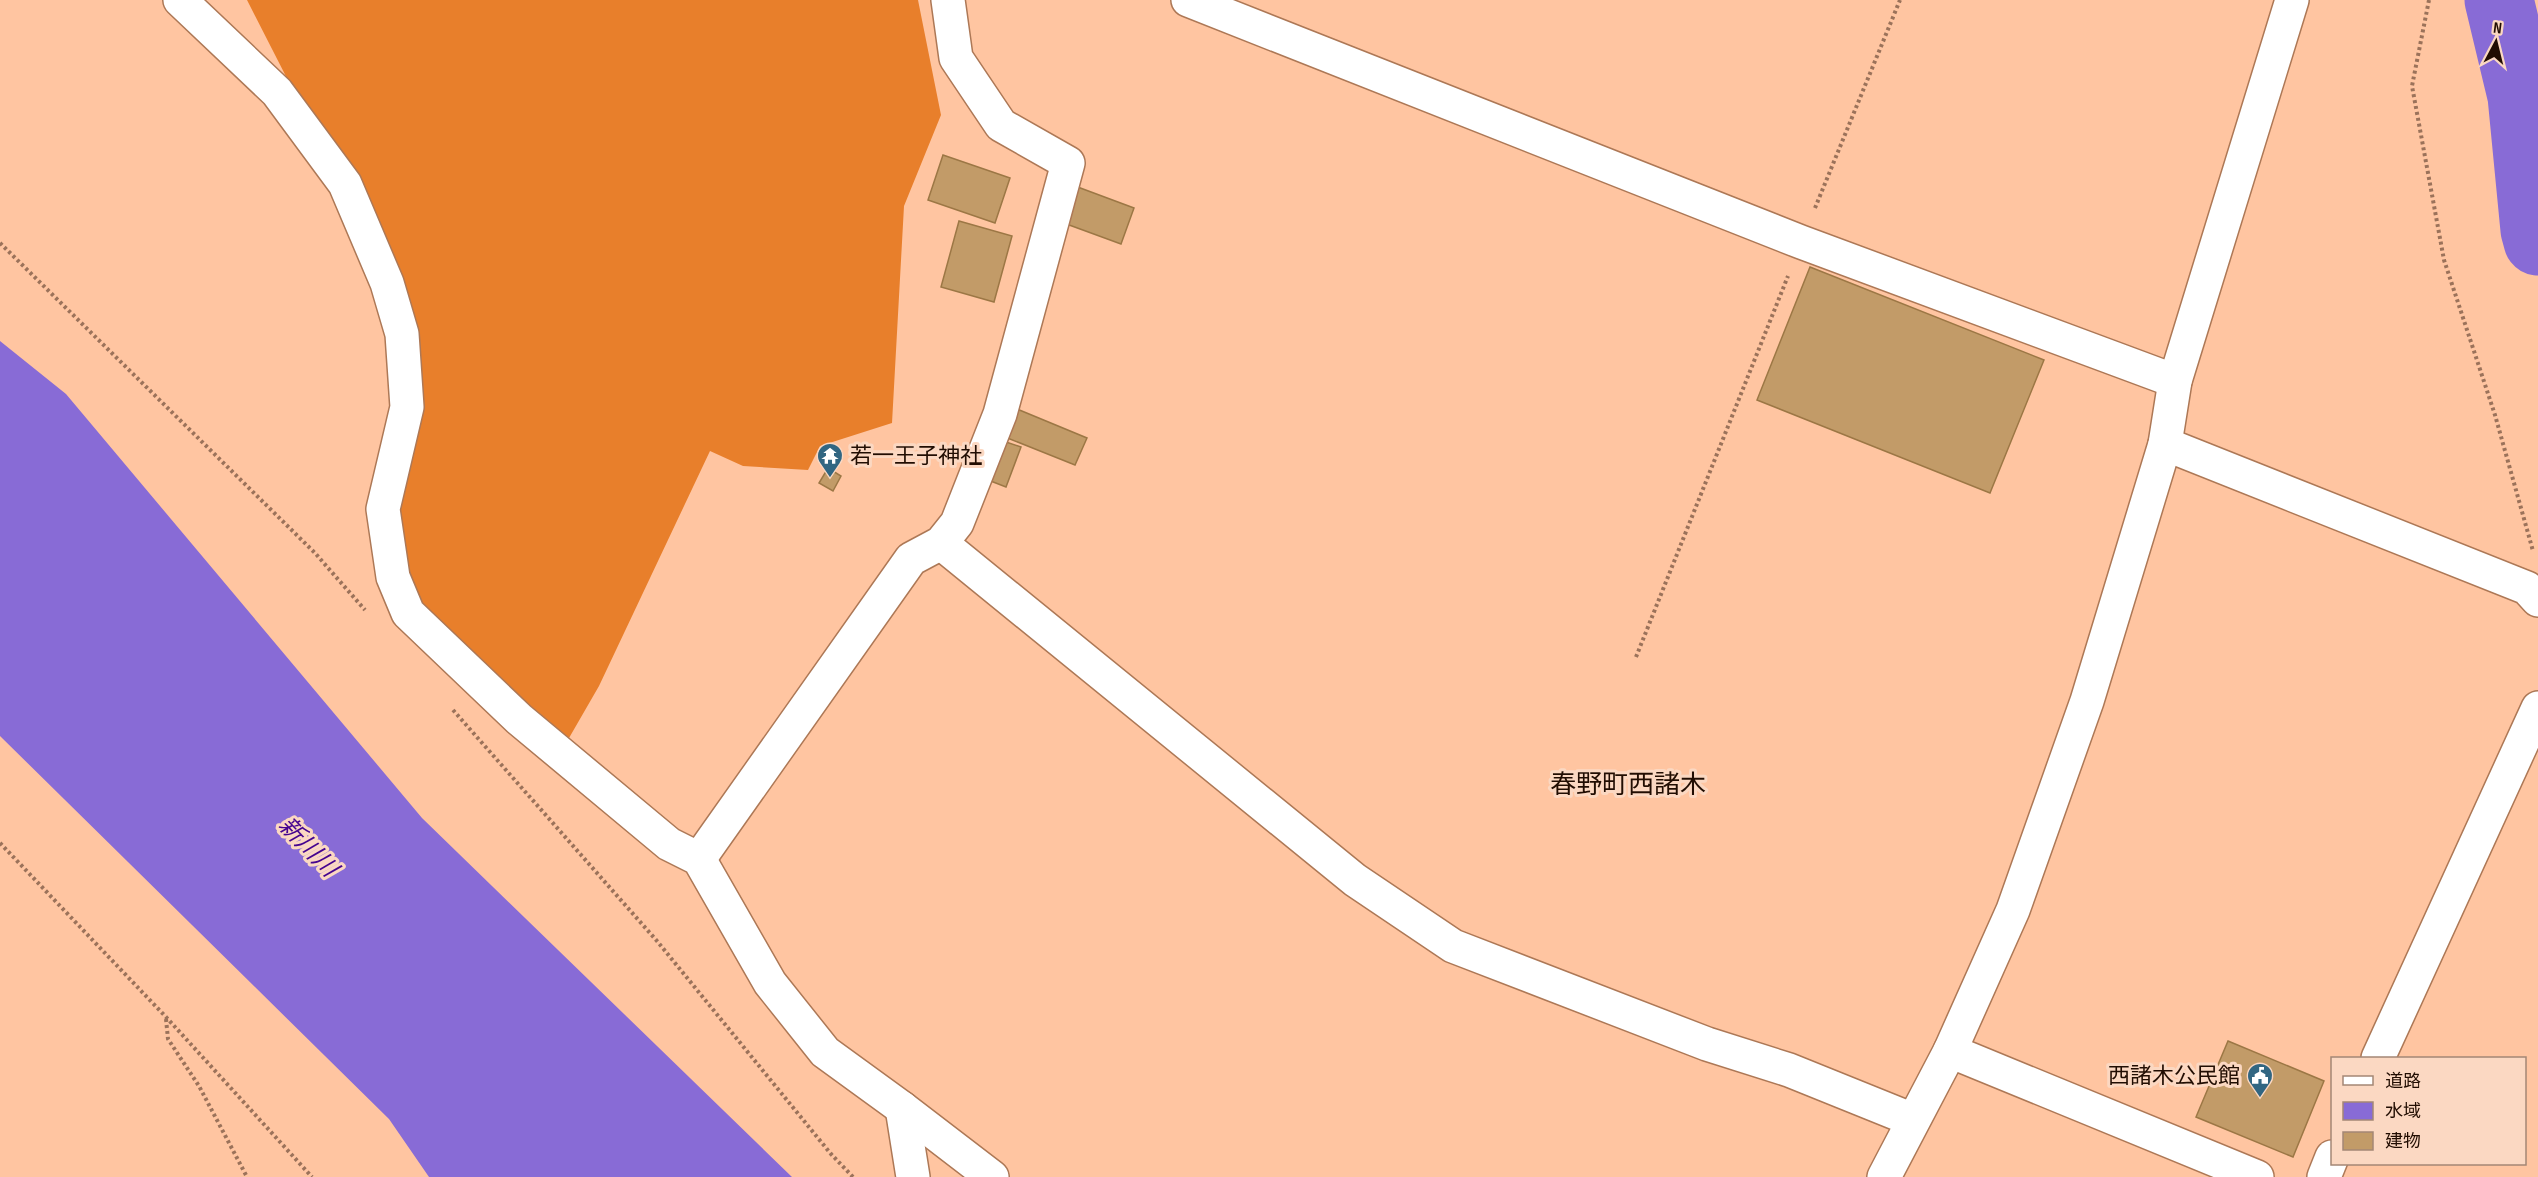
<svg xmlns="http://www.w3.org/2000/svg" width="2538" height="1177" viewBox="0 0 2538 1177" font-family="'Sofia Sans Condensed','Noto Sans JP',sans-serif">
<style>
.forest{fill:#e87f2b}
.water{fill:#886bd6}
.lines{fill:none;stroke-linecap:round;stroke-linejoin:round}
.stream{stroke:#886bd6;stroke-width:12}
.river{stroke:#886bd6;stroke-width:69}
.building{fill:#c29b68;stroke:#9c7745;stroke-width:1.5}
.minor-casing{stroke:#ad7856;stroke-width:36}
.path{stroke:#9b725a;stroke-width:4;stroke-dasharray:3 3;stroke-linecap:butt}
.minor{stroke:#fff;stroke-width:33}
.labels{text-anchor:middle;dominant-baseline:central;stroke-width:6;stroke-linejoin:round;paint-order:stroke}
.poi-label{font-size:22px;fill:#210d02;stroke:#fbd8c2;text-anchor:start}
.water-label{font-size:24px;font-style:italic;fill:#45048f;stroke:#fbd8c2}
.quarter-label{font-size:26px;fill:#210d02;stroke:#fbd8c2}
</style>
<rect width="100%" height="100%" fill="#ffc5a1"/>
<polygon class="forest" points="247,0 918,0 941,115 904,206 892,423 820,446 808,470 743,466 710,451 599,686 569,738 414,611 392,510 393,286"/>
<polygon class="water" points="0,341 66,394 422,818 792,1177 429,1177 389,1119 0,736"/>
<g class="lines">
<polyline class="stream" points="2522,96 2538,71"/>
<polyline class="river" points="2499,0 2522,96 2535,230 2538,241"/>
</g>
<g class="building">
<polygon points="943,155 1010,178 995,223 928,200"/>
<polygon points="1075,186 1134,208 1121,244 1061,222"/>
<polygon points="959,221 1012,236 994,302 941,287"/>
<polygon points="1810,267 2044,360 1990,493 1757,400"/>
<polygon points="1017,409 1087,438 1075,465 1005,437"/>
<polygon points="997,439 1021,447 1006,487 983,478"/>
<polygon points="828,468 841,476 833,491 819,483"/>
<polygon points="2228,1041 2324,1081 2293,1157 2196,1117"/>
</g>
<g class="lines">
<defs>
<g id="minor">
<polyline points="180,0 277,92 345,184 387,283 402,334 407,407 383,509 393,577 408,613 519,719 669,844 699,859 770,983 825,1052 902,1108 992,1177"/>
<polyline points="1188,0 1801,242 2175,381"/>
<polyline points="2165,444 2527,588 2538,600"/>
<polyline points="941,543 1355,880 1453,946 1707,1044 1789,1070 1913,1120"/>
<polyline points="699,859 911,559 941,543 957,523 1000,414 1068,163 1001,125 956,58 948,0"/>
<polyline points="1950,1051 2257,1177"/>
<polyline points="2378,1058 2538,708"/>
<polyline points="902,1108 913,1177"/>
<polyline points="1884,1177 1950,1051 2013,910 2087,701 2165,444 2175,381 2292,0"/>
<polyline points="2324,1177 2332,1157"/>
</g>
</defs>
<use href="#minor" class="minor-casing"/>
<g class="path">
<polyline points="2429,0 2412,86 2444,260 2495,415 2533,551"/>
<polyline points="1815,208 1900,0"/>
<polyline points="0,243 315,553 365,610"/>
<polyline points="1636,657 1788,276"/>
<polyline points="453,710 657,941 831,1154 853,1177"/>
<polyline points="0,843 166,1017 312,1177"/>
<polyline points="166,1019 168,1039 199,1086 247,1177"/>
</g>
<use href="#minor" class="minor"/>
</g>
<defs>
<symbol id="temple-pin" viewBox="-11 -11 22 30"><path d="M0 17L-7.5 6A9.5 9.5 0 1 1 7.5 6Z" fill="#316682" stroke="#fbd8c2"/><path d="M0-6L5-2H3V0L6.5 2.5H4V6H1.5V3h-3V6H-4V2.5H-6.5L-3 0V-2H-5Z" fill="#fff"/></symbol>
<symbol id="civic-pin" viewBox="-11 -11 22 30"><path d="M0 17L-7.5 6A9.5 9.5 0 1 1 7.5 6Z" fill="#316682" stroke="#fbd8c2"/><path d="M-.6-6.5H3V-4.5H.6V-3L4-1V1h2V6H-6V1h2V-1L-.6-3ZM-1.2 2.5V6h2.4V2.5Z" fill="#fff"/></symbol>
</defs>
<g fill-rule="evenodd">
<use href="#temple-pin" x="815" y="441" width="30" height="40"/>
<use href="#civic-pin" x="2245" y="1061" width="30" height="40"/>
</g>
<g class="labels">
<g class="poi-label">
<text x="850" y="456">若一王子神社</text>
<text x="2240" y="1076" text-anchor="end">西諸木公民館</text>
</g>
<g class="water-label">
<text transform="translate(308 847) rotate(46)">新川川</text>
</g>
<g class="quarter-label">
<text x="1628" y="785">春野町西諸木</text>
</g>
</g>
<rect x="2331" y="1057" width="195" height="108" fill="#fbd8c2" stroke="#a48775" stroke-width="1.5"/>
<rect x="2343" y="1076" width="30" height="9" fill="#ffffff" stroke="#a48775" stroke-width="1.5"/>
<text x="2385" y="1087" font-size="18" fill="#210d02">道路</text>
<rect x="2343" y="1102" width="30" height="18" fill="#886bd6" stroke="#a48775" stroke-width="1.5"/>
<text x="2385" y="1117" font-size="18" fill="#210d02">水域</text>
<rect x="2343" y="1132" width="30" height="18" fill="#c29b68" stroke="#a48775" stroke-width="1.5"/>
<text x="2385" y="1147" font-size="18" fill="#210d02">建物</text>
<g transform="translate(2496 42) rotate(7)" stroke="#fbd8c2" stroke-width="4.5" paint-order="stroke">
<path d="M0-4.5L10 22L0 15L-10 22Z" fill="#210d02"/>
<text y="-9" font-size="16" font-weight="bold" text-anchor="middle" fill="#210d02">N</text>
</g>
</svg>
